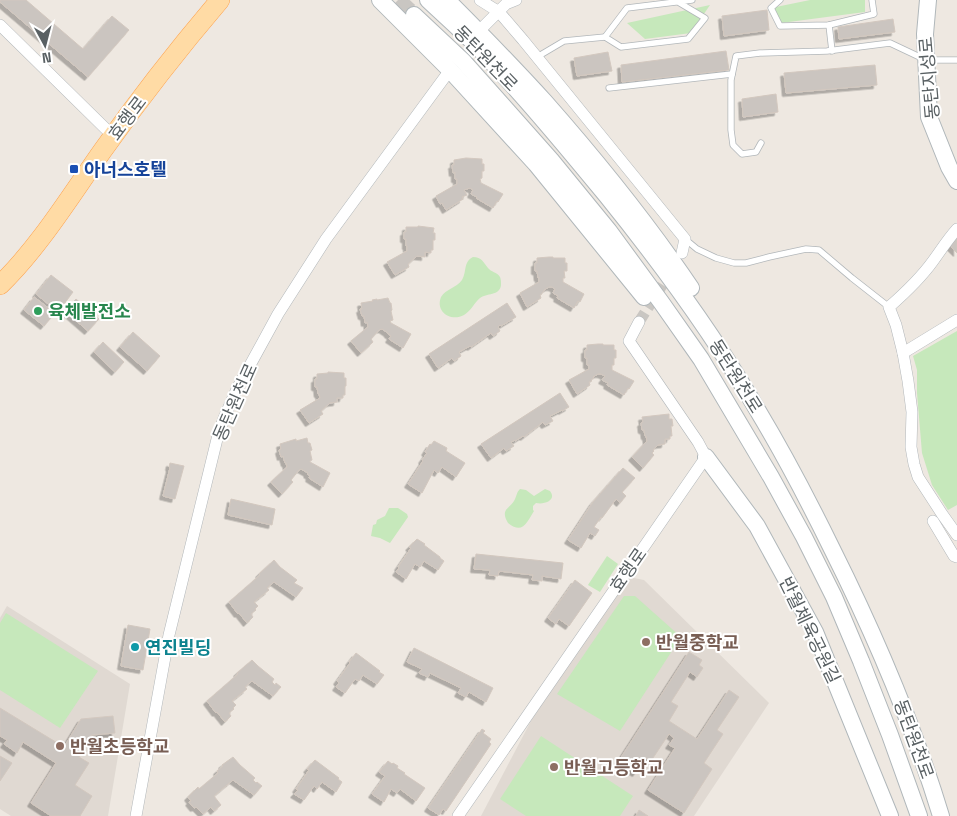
<svg xmlns="http://www.w3.org/2000/svg" width="957" height="816" viewBox="0 0 957 816" font-family="'Space Grotesk','Noto Sans KR',sans-serif">
<style>
.education{fill:#e0d9d2}
.green{fill:#c6e8bb}
.building{fill:#cbc5c0;stroke:#d3c8bf;filter:url(#shadow)}
.lines{fill:none;stroke-linecap:round;stroke-linejoin:round}
.street-tunnel{stroke:#c9c6c2;stroke-width:11;stroke-dasharray:11 5.5;stroke-linecap:butt}
.secondary-tunnel{stroke:#c9c6c2;stroke-width:16;stroke-dasharray:16 8;stroke-linecap:butt}
.lane-casing{stroke:#b2b7ba;stroke-width:7}
.street-casing{stroke:#b2b7ba;stroke-width:12}
.secondary-casing{stroke:#b0b7ba;stroke-width:18}
.primary-casing{stroke:#fea04a;stroke-width:20}
.lane{stroke:#fff;stroke-width:5.5}
.street{stroke:#fff;stroke-width:11}
.secondary{stroke:#fff;stroke-width:16}
.primary{stroke:#ffdba5;stroke-width:19}
.transit-dot{fill:#1a4fb4;stroke:#fff;stroke-width:2}
.leisure-dot{fill:#2e9e5b;stroke:#fff;stroke-width:2}
.education-dot{fill:#8d6e63;stroke:#fff;stroke-width:2}
.culture-dot{fill:#0f9aa8;stroke:#fff;stroke-width:2}
.labels{text-anchor:middle;dominant-baseline:central;stroke-width:4;stroke-linejoin:round;paint-order:stroke}
.street-label{font-size:18px;fill:#596063;stroke:#fff}
.transit-label{font-size:18px;font-weight:bold;fill:#164399;stroke:#fff;text-anchor:start}
.leisure-label{font-size:18px;font-weight:bold;fill:#27864d;stroke:#fff;text-anchor:start}
.education-label{font-size:18px;font-weight:bold;fill:#785e54;stroke:#fff;text-anchor:start}
.culture-label{font-size:18px;font-weight:bold;fill:#0d838f;stroke:#fff;text-anchor:start}
</style>
<defs>
<filter id="shadow"><feDropShadow dx="-3.5" dy="3.5" stdDeviation="0" flood-color="#0004"/></filter>
</defs>
<rect width="100%" height="100%" fill="#eee8e1"/>
<g class="education">
<polygon points="629,577 644,580 769,703 694,816 481,816 532,719"/>
<polygon points="7,606 130,684 108,816 11,816 0,809 0,618"/>
</g>
<g class="green">
<polygon points="810,0 865,0 865,12 781,23 771,8"/>
<polygon points="710,5 691,33 645,39 627,23"/>
<path d="M473,257C482,257 483,262 488,268C491,272 497,272 500,277C501,279 501,282 501,285C500,296 486,293 480,298C474,303 471,311 464,315C451,322 435,312 441,297C446,289 456,288 462,280C467,272 463,262 473,257Z"/>
<polygon points="957,331 957,505 948,510 932,485 922,453 917,393 917,370 913,356"/>
<path d="M520,489L526,490L534,496L545,489L550,491C557,500 545,505 536,503L533,506V510L534,511C527,522 523,535 508,523C500,509 509,509 514,501C517,496 516,493 520,489Z"/>
<polygon points="389,508 398,508 407,514 408,517 390,543 380,538 371,536 373,525 376,524 377,520 385,516"/>
<polygon points="607,556 618,564 600,592 588,585"/>
<polygon points="624,596 635,596 681,637 620,731 557,694"/>
<polygon points="6,613 98,671 60,728 0,690 0,623"/>
<polygon points="541,736 633,796 620,816 526,816 500,799"/>
</g>
<g class="building">
<polygon points="0,0 26,0 83,49 112,16 129,30 88,77 0,2"/>
<polygon points="767,10 769,30 724,36 722,16"/>
<polygon points="893,19 895,32 839,39 838,27"/>
<polygon points="726,51 729,70 622,82 621,65"/>
<polygon points="608,52 612,71 577,76 574,58"/>
<polygon points="875,65 877,85 786,93 784,73"/>
<polygon points="776,94 778,112 743,117 742,99"/>
<polygon points="466,158 482,159 482,164 484,164 484,171 482,171 482,178 480,179 481,183 503,194 498,202 497,201 493,208 476,198 477,197 471,194 473,190 470,188 464,190 467,195 462,197 463,199 446,210 442,203 440,204 436,196 457,184 457,179 455,179 455,172 453,173 452,165 454,165 454,160"/>
<polygon points="418,226 434,228 433,233 435,233 435,240 433,240 433,250 431,250 431,253 425,252 425,257 417,256 408,264 409,267 395,275 387,262 407,251 407,246 406,246 406,239 404,239 404,232 406,232 406,227 418,227"/>
<polygon points="957,233 957,253 948,244"/>
<polygon points="549,257 553,257 553,258 565,258 565,263 567,263 567,271 564,271 565,278 563,278 563,282 584,294 580,302 578,301 574,308 557,298 558,296 553,293 555,289 552,287 549,287 544,290 544,291 542,293 542,294 540,295 541,298 527,307 520,293 539,282 539,277 538,278 537,271 535,271 535,263 537,263 537,258"/>
<polygon points="51,275 73,292 58,312 36,294"/>
<polygon points="34,297 55,313 44,326 24,310"/>
<polygon points="388,298 390,303 391,303 392,310 391,311 393,320 390,321 391,323 411,334 403,348 389,339 391,336 388,334 388,333 382,329 379,330 371,339 373,342 361,353 351,341 368,327 367,322 365,323 364,316 362,316 360,309 362,309 361,303 373,301 372,300 377,299 377,300"/>
<polygon points="76,299 99,319 88,331 65,311"/>
<polygon points="507,303 516,317 501,326 500,325 498,327 500,331 493,336 491,333 471,347 470,346 459,352 461,356 454,361 452,358 438,368 429,354"/>
<polygon points="133,332 160,356 147,371 120,347"/>
<polygon points="103,342 124,362 115,372 94,352"/>
<polygon points="598,344 603,344 603,345 614,345 614,350 616,350 616,358 614,358 614,365 612,365 612,370 634,381 629,389 628,388 624,395 607,385 608,383 602,380 605,376 601,374 598,374 593,377 594,378 591,380 592,381 589,382 590,385 577,394 569,380 589,369 589,365 587,365 587,358 585,358 585,350 587,350 587,345"/>
<polygon points="328,372 344,373 344,378 346,378 346,386 345,386 345,395 343,395 343,398 337,398 337,402 330,403 321,411 323,414 309,423 300,410 320,398 319,394 318,394 317,387 315,387 315,379 317,379 317,374 328,373"/>
<polygon points="560,393 569,407 562,411 562,410 550,416 553,421 545,425 543,422 524,437 523,436 515,441 515,440 511,442 514,446 506,451 504,448 491,458 481,444"/>
<polygon points="669,414 669,419 672,419 673,426 671,426 672,436 670,436 670,439 665,439 665,444 658,445 653,450 654,451 652,453 654,455 643,468 632,457 647,441 646,436 645,436 644,430 642,430 641,423 643,422 642,417"/>
<polygon points="307,438 308,443 310,443 312,450 310,451 312,460 310,461 310,462 330,473 323,487 309,478 310,476 307,474 308,473 301,469 299,470 291,480 293,482 282,494 271,482 287,467 286,463 285,463 283,456 281,457 279,450 281,449 280,444 296,439 296,441"/>
<polygon points="434,441 447,448 446,451 465,463 456,477 442,467 438,473 434,470 422,493 408,484 423,461 422,460 427,453 425,452 430,444 431,445"/>
<polygon points="170,463 184,466 175,499 163,496 170,468 169,467"/>
<polygon points="623,468 635,478 622,492 626,496 620,503 616,499 602,518 601,517 594,527 599,530 595,536 590,533 581,548 568,540 593,502"/>
<polygon points="231,499 275,509 272,525 228,515"/>
<polygon points="417,539 425,544 424,545 440,557 440,558 444,561 438,570 424,561 420,567 415,564 406,579 396,572 399,568 398,567 411,548 409,547"/>
<polygon points="476,554 563,563 561,579 542,576 542,581 532,580 533,575 499,571 498,576 489,575 490,570 474,569"/>
<polygon points="274,560 280,567 297,580 294,583 303,588 296,597 274,582 267,588 269,590 254,602 258,606 255,609 256,610 251,614 253,617 247,623 239,613 238,614 229,602 260,575 259,574"/>
<polygon points="575,580 592,593 569,626 559,619 556,624 548,618"/>
<polygon points="128,625 150,629 143,670 121,666"/>
<polygon points="414,648 493,688 486,702 469,692 466,697 458,693 461,688 430,673 428,677 419,673 422,669 407,662"/>
<polygon points="689,652 702,660 699,665 703,668 697,677 690,672 671,702 678,706 669,721 697,739 729,690 739,697 717,730 723,734 704,763 712,769 684,813 648,790 675,748 669,745 674,738 669,734 651,761 646,758 636,773 618,762"/>
<polygon points="356,653 380,671 379,672 384,675 377,684 363,675 359,681 355,679 345,693 336,687 339,683 337,681 350,663 349,662"/>
<polygon points="252,660 258,666 274,679 272,682 275,685 276,683 281,687 273,696 252,681 245,687 247,689 232,701 236,705 233,708 234,709 229,713 231,716 225,722 217,712 216,713 207,701 238,674 237,673"/>
<polygon points="0,708 64,747 81,719 113,716 115,733 92,735 79,757 89,763 75,785 92,796 80,816 51,816 31,803 56,763 23,742 17,753 4,744 7,740 0,736"/>
<polygon points="482,729 485,731 483,733 491,739 489,742 491,744 446,811 443,809 439,815 428,808"/>
<polygon points="0,756 12,763 0,781"/>
<polygon points="233,757 240,765 255,778 253,780 256,783 257,782 262,786 254,795 233,780 214,796 221,805 214,811 211,807 203,814 196,807 194,808 189,802 191,801 188,797 198,787 199,789 218,773 217,771 223,766 222,765"/>
<polygon points="315,760 339,778 338,779 342,782 336,792 322,782 317,789 314,786 304,800 294,794 298,790 296,789 309,770 307,769"/>
<polygon points="388,761 392,764 393,763 398,766 397,768 405,773 404,774 425,788 416,801 400,789 397,793 391,789 384,802 372,794 385,776 379,772"/>
<polygon points="639,810 648,816 636,816"/>
</g>
<g class="lines">
<polyline class="street-tunnel" points="639,322 671,271"/>
<polyline class="secondary-tunnel" points="398,0 414,15"/>
<defs>
<g id="lane">
<polyline points="780,0 771,8 780,26 829,25 874,14 872,0"/>
<polyline points="678,2 705,18 688,39 621,47 605,37 627,8 692,0"/>
<polyline points="829,25 832,51"/>
<polyline points="537,57 564,41 605,37"/>
<polyline points="609,88 732,74"/>
<polyline points="761,143 756,152 742,154 733,145 731,130 731,80 736,56 760,53 827,51 890,43 926,60 957,60"/>
<polyline points="685,239 697,249 716,258 734,263 746,263 769,257 806,249 819,250 852,278 889,307"/>
</g>
<g id="street">
<polyline points="480,0 499,12 523,40 685,239 682,253"/>
<polyline points="0,25 113,136"/>
<polyline points="478,32 506,4 516,0"/>
<path d="M957,229C948,239 941,250 933,261C920,279 905,293 889,307L896,325L903,353L908,381L912,412L911,447L914,464L918,477L942,514L957,535"/>
<polyline points="903,353 957,320"/>
<polyline points="933,521 954,556 957,557"/>
<polyline points="136,816 169,635 218,435 224,418 237,389 278,314 326,239 450,70"/>
<polyline points="458,816 706,457 698,442 629,341 639,322"/>
</g>
<g id="secondary">
<polyline points="380,0 450,70 536,164 644,297"/>
<path d="M428,0C445,16 462,31 478,47C488,58 498,69 508,80C542,117 574,156 606,195C661,263 714,335 758,411C785,456 809,502 832,549C875,635 913,724 941,816"/>
<path d="M447,0C480,33 513,67 545,102C597,161 647,223 691,288"/>
<polyline points="928,0 925,34 929,117 949,167 957,181"/>
<polyline points="414,15 463,61 551,160 609,231 661,302 701,359 771,477 804,537 834,597 861,661 890,735 919,816"/>
<polyline points="706,457 757,526 815,632 890,816"/>
</g>
<path id="primary" d="M0,285C40,246 71,195 103,150C140,98 179,48 220,0"/>
</defs>
<use href="#lane" class="lane-casing"/>
<use href="#street" class="street-casing"/>
<use href="#secondary" class="secondary-casing"/>
<use href="#primary" class="primary-casing"/>
<use href="#lane" class="lane"/>
<use href="#street" class="street"/>
<use href="#secondary" class="secondary"/>
<use href="#primary" class="primary"/>
</g>
<rect class="transit-dot" x="69" y="164" width="10" height="10" rx="2.5"/>
<circle class="leisure-dot" cx="38" cy="311" r="5"/>
<g class="education-dot">
<circle cx="646" cy="642" r="5"/>
<circle cx="60" cy="746" r="5"/>
<circle cx="554" cy="767" r="5"/>
</g>
<circle class="culture-dot" cx="135" cy="647" r="5"/>
<g class="labels">
<g class="street-label">
<text transform="translate(486 58) rotate(46)">동탄원천로</text>
<text transform="translate(929 78) rotate(-95)">동탄지성로</text>
<text transform="translate(127 118) rotate(-53)">효행로</text>
<text transform="translate(736 376) rotate(58)">동탄원천로</text>
<text transform="translate(235 402) rotate(-66)">동탄원천로</text>
<text transform="translate(628 570) rotate(-55)">효행로</text>
<text transform="translate(810 630) rotate(64)">반월체육공원길</text>
<text transform="translate(914 739) rotate(70)">동탄원천로</text>
</g>
<g class="transit-label">
<text x="84" y="169">아너스호텔</text>
</g>
<g class="leisure-label">
<text x="48" y="311">육체발전소</text>
</g>
<g class="education-label">
<text x="656" y="642">반월중학교</text>
<text x="70" y="746">반월초등학교</text>
<text x="564" y="767">반월고등학교</text>
</g>
<g class="culture-label">
<text x="145" y="647">연진빌딩</text>
</g>
</g>
<g transform="translate(45 45) rotate(173)" stroke="#ffffff" stroke-width="4" paint-order="stroke">
<path d="M0-4L9 19L0 12L-9 19Z" fill="#596063"/>
<text y="-8" font-size="14" font-weight="bold" text-anchor="middle" fill="#596063">N</text>
</g>
</svg>
